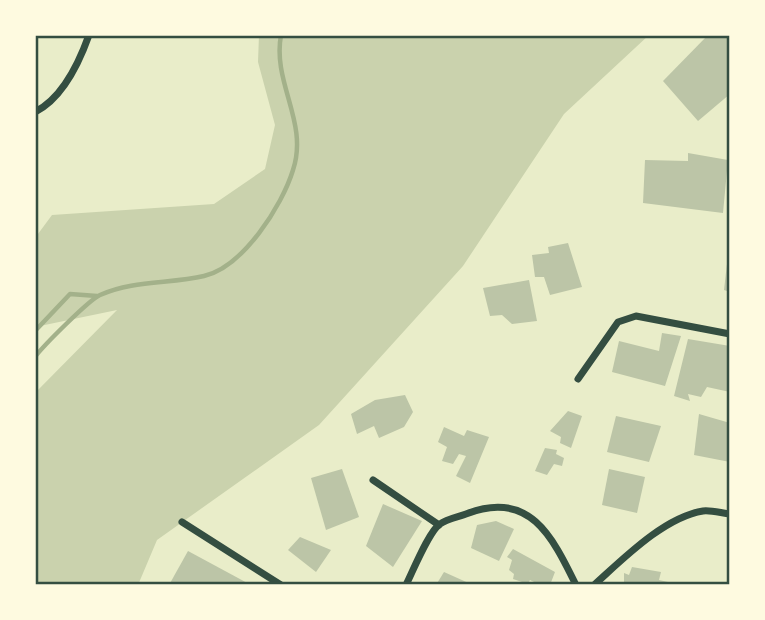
<svg xmlns="http://www.w3.org/2000/svg" width="765" height="620" viewBox="0 0 765 620" font-family="'IBM Plex Sans',sans-serif">
<style>
.green{fill:#cad2ad}
.lines{fill:none;stroke-linecap:round;stroke-linejoin:round}
.stream{stroke:#a3b18a;stroke-width:4.5}
.building{fill:#bcc5a7}
.minor{stroke:#344e41;stroke-width:7}
.neatline{fill:none;stroke:#344e41;stroke-width:2.5}
</style>
<rect width="100%" height="100%" fill="#e9edc9"/>
<polygon class="green" points="259,35 649,35 564,114 463,266 319,425 157,540 138,585 35,585 35,393 117,310 35,327 35,238 52,215 214,204 265,169 275,125 258,62"/>
<g class="lines">
<g class="stream">
<polyline points="35,331 70,294 97,296"/>
<path d="M35,357C43,346 89,300 100,295C133,280 170,284 204,276C243,267 282,206 293,170C309,122 272,83 281,35"/>
</g>
</g>
<g class="building">
<polygon points="708,35 730,35 730,94 698,121 663,81"/>
<polygon points="688,153 728,160 723,213 643,203 645,160 688,161"/>
<polygon points="568,243 582,287 550,295 544,277 535,277 532,255 549,253 548,247"/>
<polygon points="728,255 730,256 730,292 724,290"/>
<polygon points="529,280 537,321 512,324 502,315 490,316 483,288"/>
<polygon points="662,333 681,336 665,386 612,372 619,341 659,351"/>
<polygon points="688,339 730,346 730,392 707,387 701,397 688,394 690,401 674,396"/>
<polygon points="405,395 413,412 404,427 379,438 374,426 357,434 351,414 375,400"/>
<polygon points="568,411 582,416 571,448 560,443 561,437 550,431"/>
<polygon points="699,414 730,423 730,462 694,455"/>
<polygon points="616,416 661,426 649,462 607,452"/>
<polygon points="444,427 464,436 467,430 489,437 470,483 456,476 466,456 459,454 453,464 442,461 447,447 438,442"/>
<polygon points="545,448 557,450 556,454 564,458 562,466 554,464 547,475 535,471"/>
<polygon points="342,469 359,517 326,530 311,478"/>
<polygon points="609,469 645,477 637,513 602,505"/>
<polygon points="383,504 422,521 393,567 366,546"/>
<polygon points="496,521 514,529 499,561 471,548 477,525"/>
<polygon points="300,537 331,550 316,572 288,550"/>
<polygon points="513,549 555,572 550,585 540,585 530,580 528,584 513,579 514,574 509,570 512,560 507,557"/>
<polygon points="188,551 251,585 169,585"/>
<polygon points="632,567 661,572 659,580 668,582 667,585 624,585 624,573 629,575"/>
<polygon points="444,572 473,585 436,585"/>
</g>
<g class="lines">
<g class="minor">
<path d="M35,112C63,98 79,63 89,35"/>
<polyline points="578,379 618,322 636,316 730,334"/>
<polyline points="373,480 439,525"/>
<polyline points="182,522 281,585"/>
<path d="M406,585C413,571 429,531 440,524C447,519 458,517 466,514C529,489 552,536 576,585"/>
<path d="M594,585C622,560 664,517 703,511C711,510 721,513 730,514"/>
</g>
</g>
<rect width="765" height="620" fill="none" stroke="#fefae0" stroke-width="74"/>
<rect x="37" y="37" width="691" height="546" class="neatline"/>
</svg>
